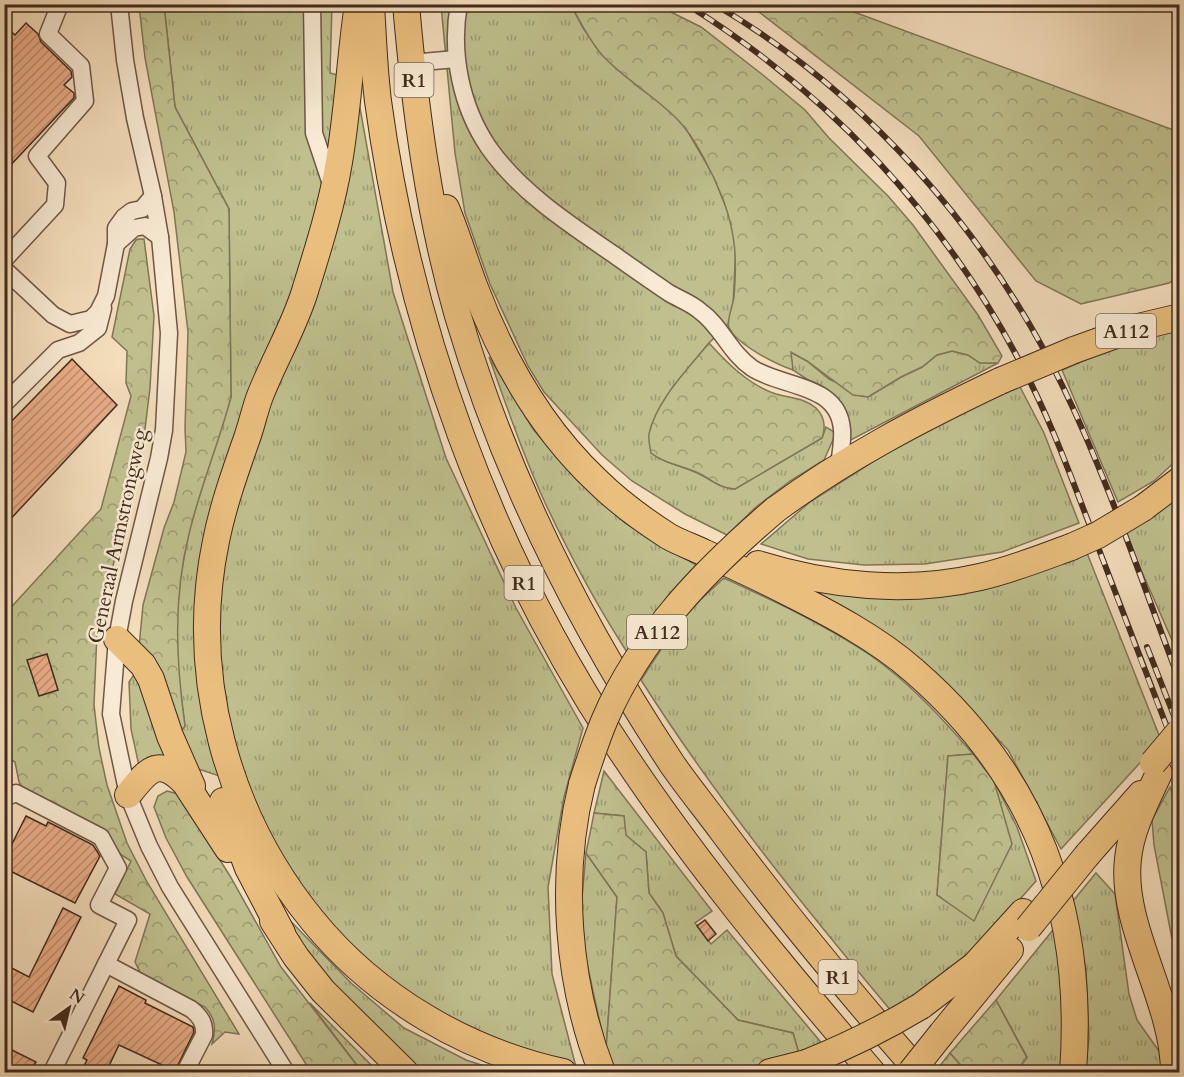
<svg xmlns="http://www.w3.org/2000/svg" width="1184" height="1077" viewBox="0 0 1184 1077" font-family="Cardo,serif">
<style>
.grass{fill:url(#grass-tufts);stroke:#807656;stroke-width:1.5}
.forest{fill:url(#forest-crowns);stroke:#807656;stroke-width:1.5}
.building{fill:url(#building-hatch);stroke:#412b1d;stroke-width:1.5}
.lines{fill:none;stroke-linecap:round;stroke-linejoin:round}
.minor-casing{stroke:#6e5845;stroke-width:19}
.highway-casing{stroke:#412b1d;stroke-width:28}
.minor{stroke:#f8ead3;stroke-width:16}
.highway{stroke:#eabf7e;stroke-width:26}
.rail-casing{stroke:#412b1d;stroke-width:6}
.rail{stroke:#f8ead3;stroke-width:4;stroke-dasharray:11;stroke-linecap:butt}
.highway-bridge-casing{stroke:#412b1d;stroke-width:28;stroke-linecap:butt}
.highway-bridge{stroke:#eabf7e;stroke-width:26}
.labels{text-anchor:middle;dominant-baseline:central;stroke-width:5;stroke-linejoin:round;paint-order:stroke}
.shield{fill:#f8ead3;stroke:#786454;stroke-width:1.5}
.shield-label{font-size:20px;font-weight:bold;fill:#412b1d}
.street-label{font-size:21px;fill:#412b1d;stroke:#f8ead3}
</style>
<defs>
<pattern id="grass-tufts" width="24" height="20" patternUnits="userSpaceOnUse" patternTransform="scale(1.5)"><rect width="24" height="20" fill="#bfc08e"/><path d="M3 7l-1-3M5 7V3M7 7l1-3M15 17l-1-3M17 17v-4M19 17l1-3" fill="none" stroke="#9d9c73"/></pattern>
<pattern id="forest-crowns" width="20" height="18" patternUnits="userSpaceOnUse" patternTransform="scale(1.5)"><rect width="20" height="18" fill="#bfc08e"/><path d="M2 6a3 3 0 1 1 6 0M12 15a3 3 0 1 1 6 0" fill="none" stroke="#9d9c73"/></pattern>
<pattern id="building-hatch" width="6" height="6" patternUnits="userSpaceOnUse" patternTransform="scale(1.5)"><rect width="6" height="6" fill="#eaae89"/><path d="M-1 1l2-2M0 6l6-6M5 7l2-2" fill="none" stroke="#bf8e6f"/></pattern>
</defs>
<rect width="100%" height="100%" fill="#f4debc"/>
<filter id="stains"><feTurbulence type="fractalNoise" baseFrequency=".00333" numOctaves="4"/><feColorMatrix values="0 0 0 0 .2 0 0 0 0 .09 0 0 0 0 .02 0 0 0 .5 -.17"/></filter>
<radialGradient id="worn" r=".72"><stop offset=".6" stop-color="#630" stop-opacity="0"/><stop offset="1" stop-color="#630" stop-opacity=".3"/></radialGradient>
<g class="grass">
<polygon points="164,5 332,5 330,73 355,80 393,292 446,458 516,608 583,728 564,797 548,887 552,974 576,1067 489,1042 413,999 348,950 286,878 241,783 192,767 180,732 185,726 178,672 176,618 181,574 188,535 199,497 231,397 229,209 175,107"/>
<path d="M441,5H571L583,28L592,40L637,86L659,102L679,120L688,132L713,175L731,220L736,243L733,306L728,324L709,343L672,388L651,453C665,464 680,465 695,472C710,478 718,488 735,489L822,438L826,427L836,433L824,460L790,481L756,507L727,535L685,514L632,481L602,455L544,392L528,366L490,284L465,213L455,153Z"/>
<polygon points="1179,325 1179,458 1154,481 1118,502 1062,370 1149,333"/>
<polygon points="952,351 968,355 980,363 998,363 847,442 834,397 793,370 790,352 807,361 829,379 868,397 901,377 922,367 937,355"/>
<path d="M489,357L533,429L575,478L625,523L696,565L670,593L627,652C597,606 571,557 547,507C524,458 507,407 489,357Z"/>
<polygon points="1019,385 1044,433 1079,523 1002,552 925,564 864,565 808,559 761,544 810,502 874,461 948,418"/>
<polygon points="1179,492 1179,656 1124,531"/>
<polygon points="1087,553 1161,740 1061,849 1008,750 934,672 845,609 767,573 824,589"/>
<path d="M724,578C774,601 824,624 870,655C910,683 942,718 973,754L948,756L937,895L974,920L994,781L1017,827L1036,881L992,931L947,973L892,1012C802,905 716,798 641,680L673,631L699,601Z"/>
<polygon points="133,676 137,677 171,759 139,766 131,729 129,682"/>
<polygon points="604,771 712,911 695,923 711,944 727,930 824,1046 799,1054 793,1033 738,1020 676,956 663,913 649,893 646,852 625,835 624,816 594,813"/>
<polygon points="586,853 617,897 606,1050 586,959 581,909"/>
<polygon points="1096,873 1115,894 1129,994 1137,1020 1166,1061 1166,1072 1085,1072 1089,1039 1086,970 1073,901"/>
<polygon points="265,895 351,983 404,1028 466,1060 503,1072 418,1072 391,1051 336,996"/>
<polygon points="1053,930 1061,963 1064,1072 1015,1072 1027,1057 996,1000"/>
<polygon points="310,1003 378,1072 362,1072"/>
<polygon points="950,1053 967,1072 944,1072 939,1067"/>
</g>
<g class="forest">
<path d="M139,5H164L175,107L229,209L231,397C219,443 200,487 189,534C173,598 176,661 185,726L180,732L139,647L143,605L164,528L174,502L186,452L185,428L188,332L174,212L145,58Z"/>
<path d="M571,5H657L701,27L763,75L805,110L829,138L888,196L913,225L978,315L1002,356L998,363H980L968,355L952,351L937,355L922,367L901,377L868,397L853,395L807,361L791,352L793,370C775,364 738,345 729,328C726,321 733,306 734,297C737,260 736,234 723,199C714,176 695,137 678,120C655,96 625,80 602,55C589,40 580,22 571,5Z"/>
<polygon points="750,5 835,5 1179,132 1179,276 1169,283 1081,304 1036,281 919,136"/>
<path d="M139,239H144L154,316L150,388L144,437L97,632L94,705L99,748L107,785L127,843L147,882L239,1034L225,1032L212,1044C216,1029 216,1019 205,1007L141,974L135,962L150,914L115,894L131,861L26,794L19,782L15,762L5,756L4,615L101,509L131,396L126,383L127,351L112,337L130,249L136,240Z"/>
<path d="M709,343C728,364 749,385 776,394C790,398 805,398 816,408C825,417 826,427 822,438L735,489C718,488 710,478 696,472C680,465 665,464 651,453C650,447 648,440 649,434C656,401 688,369 709,343Z"/>
<polygon points="973,754 994,781 1012,844 974,921 937,895 948,756"/>
<polygon points="1170,787 1180,815 1179,910 1172,939 1154,845 1152,820"/>
<polygon points="167,791 178,794 230,876 281,967 362,1072 311,1072 187,877 166,838 154,807 158,796"/>
<polygon points="594,813 624,816 626,835 646,852 649,893 663,913 676,956 738,1020 793,1033 799,1054 751,1067 713,1072 615,1072 606,1050 617,897 586,853"/>
<polygon points="996,1000 1027,1058 1015,1072 967,1072 950,1053"/>
</g>
<g class="building">
<polygon points="26,23 38,34 41,42 71,71 72,77 64,85 74,93 74,98 4,172 4,25 15,35"/>
<polygon points="72,359 117,405 4,526 4,429"/>
<polygon points="47,654 58,690 39,696 27,660"/>
<polygon points="26,816 46,826 48,822 54,825 93,845 100,856 75,903 4,868 4,851 8,852"/>
<polygon points="63,908 81,917 33,1012 9,1000 11,995 4,992 4,964 29,977"/>
<polygon points="705,920 716,934 708,941 697,926"/>
<polygon points="119,986 146,1000 145,1003 193,1027 194,1032 175,1071 119,1045 107,1070 100,1067 97,1072 81,1072 87,1060 83,1058"/>
<polygon points="4,1046 36,1062 30,1072 4,1072"/>
</g>
<g class="lines">
<defs>
<g id="minor">
<polyline points="119,4 125,60 135,118 153,196 160,237 169,333 164,430 159,458 124,601 117,639 111,714 128,795 149,846 170,887 286,1072"/>
<polyline points="312,4 314,133 332,187"/>
<path d="M459,4C450,53 461,107 489,148C520,192 569,224 613,254C631,267 650,280 669,293C679,299 691,303 700,311C721,326 730,353 752,368C782,388 839,383 842,430C843,442 840,455 839,467"/>
<polyline points="411,63 456,59"/>
<polyline points="116,244 134,228 145,226 160,237"/>
<polyline points="4,260 55,205 57,183 37,156 85,101 81,66 48,34 60,4"/>
<polyline points="4,269 53,315 70,324 91,319 98,312 106,296 116,244 116,228 124,217 132,211 142,209 153,196"/>
<polyline points="4,404 58,350 79,343 98,328 103,308"/>
<polyline points="4,798 16,793 101,837 118,868 99,905 128,920 52,1072"/>
<path d="M106,964L191,1009C200,1016 205,1023 204,1035L185,1072"/>
</g>
<g id="highway">
<path d="M358,4C350,57 348,110 339,162C332,205 318,249 305,291C294,327 274,360 260,396C255,409 252,424 247,438C235,472 223,506 216,541C188,675 227,816 313,921C376,998 467,1051 563,1072"/>
<path d="M371,4C373,37 374,69 378,101C409,329 489,551 616,743C692,859 782,967 872,1072"/>
<path d="M406,4C415,109 429,215 458,316C505,476 580,625 672,764C688,787 706,809 723,832C785,915 851,994 919,1072"/>
<path d="M446,208C457,234 465,262 475,288C502,359 541,428 596,480C617,501 643,520 668,536C680,543 693,547 705,553C732,565 760,578 787,592C829,613 878,639 913,670C1037,777 1085,911 1073,1072"/>
<polyline points="1074,350 1138,327 1180,317"/>
<polyline points="1143,508 1180,480"/>
<path d="M775,510C845,458 922,418 1000,381"/>
<path d="M758,564C829,586 907,594 980,577C1011,570 1041,558 1071,547"/>
<polyline points="117,639 143,665 151,679 170,736 192,786"/>
<path d="M1159,773C1147,800 1131,828 1128,859C1120,927 1174,1001 1174,1072"/>
<path d="M582,784C559,877 567,983 602,1072"/>
<path d="M128,795C147,771 158,755 185,783L228,849"/>
<polyline points="223,801 248,868 282,933"/>
<polyline points="1088,854 1141,794"/>
<polyline points="273,921 296,957 323,991 405,1072"/>
<polyline points="921,1006 975,965 1023,912"/>
<polyline points="942,1033 1010,950"/>
<polyline points="770,1072 806,1063"/>
</g>
</defs>
<use href="#minor" class="minor-casing"/>
<use href="#highway" class="highway-casing"/>
<use href="#minor" class="minor"/>
<use href="#highway" class="highway"/>
<defs>
<g id="rail">
<path d="M686,4C829,93 943,215 1021,364C1051,420 1072,480 1095,539C1123,613 1151,687 1180,761"/>
<path d="M714,4C865,92 987,231 1063,387C1109,482 1142,583 1180,682"/>
<polyline points="1147,647 1180,731"/>
</g>
</defs>
<use href="#rail" class="rail-casing"/>
<use href="#rail" class="rail"/>
<defs>
<g id="highway-bridge">
<polyline points="1000,381 1074,350"/>
<polyline points="1071,547 1098,535 1143,508"/>
<polyline points="1153,763 1180,731"/>
<path d="M582,784C589,762 596,740 605,719C641,635 707,568 775,510"/>
<polyline points="1028,928 1088,854"/>
<path d="M806,1063C846,1047 883,1029 921,1006"/>
<polyline points="911,1072 942,1033"/>
</g>
</defs>
<use href="#highway-bridge" class="highway-bridge-casing"/>
<use href="#highway-bridge" class="highway-bridge"/>
</g>
<g class="labels">
<g class="shield">
<rect x="394.5" y="63" width="39" height="34" rx="4.5"/>
<rect x="1096" y="314" width="60" height="34" rx="4.5"/>
<rect x="504.5" y="566" width="39" height="34" rx="4.5"/>
<rect x="627" y="615" width="60" height="34" rx="4.5"/>
<rect x="818.5" y="960" width="39" height="34" rx="4.5"/>
</g>
<g class="shield-label">
<text x="414" y="80">R1</text>
<text x="1126" y="331">A112</text>
<text x="524" y="583">R1</text>
<text x="657" y="632">A112</text>
<text x="838" y="977">R1</text>
</g>
<g class="street-label">
<text transform="translate(118 536) rotate(-78)">Generaal Armstrongweg</text>
</g>
</g>
<rect width="1184" height="1077" fill="none" stroke="#f4debc" stroke-width="24"/>
<rect x="6" y="6" width="1172" height="1065" fill="none" stroke="#412b1d" stroke-width="3"/>
<rect x="12" y="12" width="1160" height="1053" fill="none" stroke="#412b1d" stroke-width="1.5"/>
<g transform="translate(69 1008) rotate(34)" stroke="#f8ead3" stroke-width="4.5" paint-order="stroke">
<path d="M0-4.5L10 22L0 15L-10 22Z" fill="#412b1d"/>
<text y="-9" font-size="16" font-weight="bold" text-anchor="middle" fill="#412b1d">N</text>
</g>
<rect width="100%" height="100%" filter="url(#stains)"/>
<rect width="100%" height="100%" fill="url(#worn)"/>
</svg>
